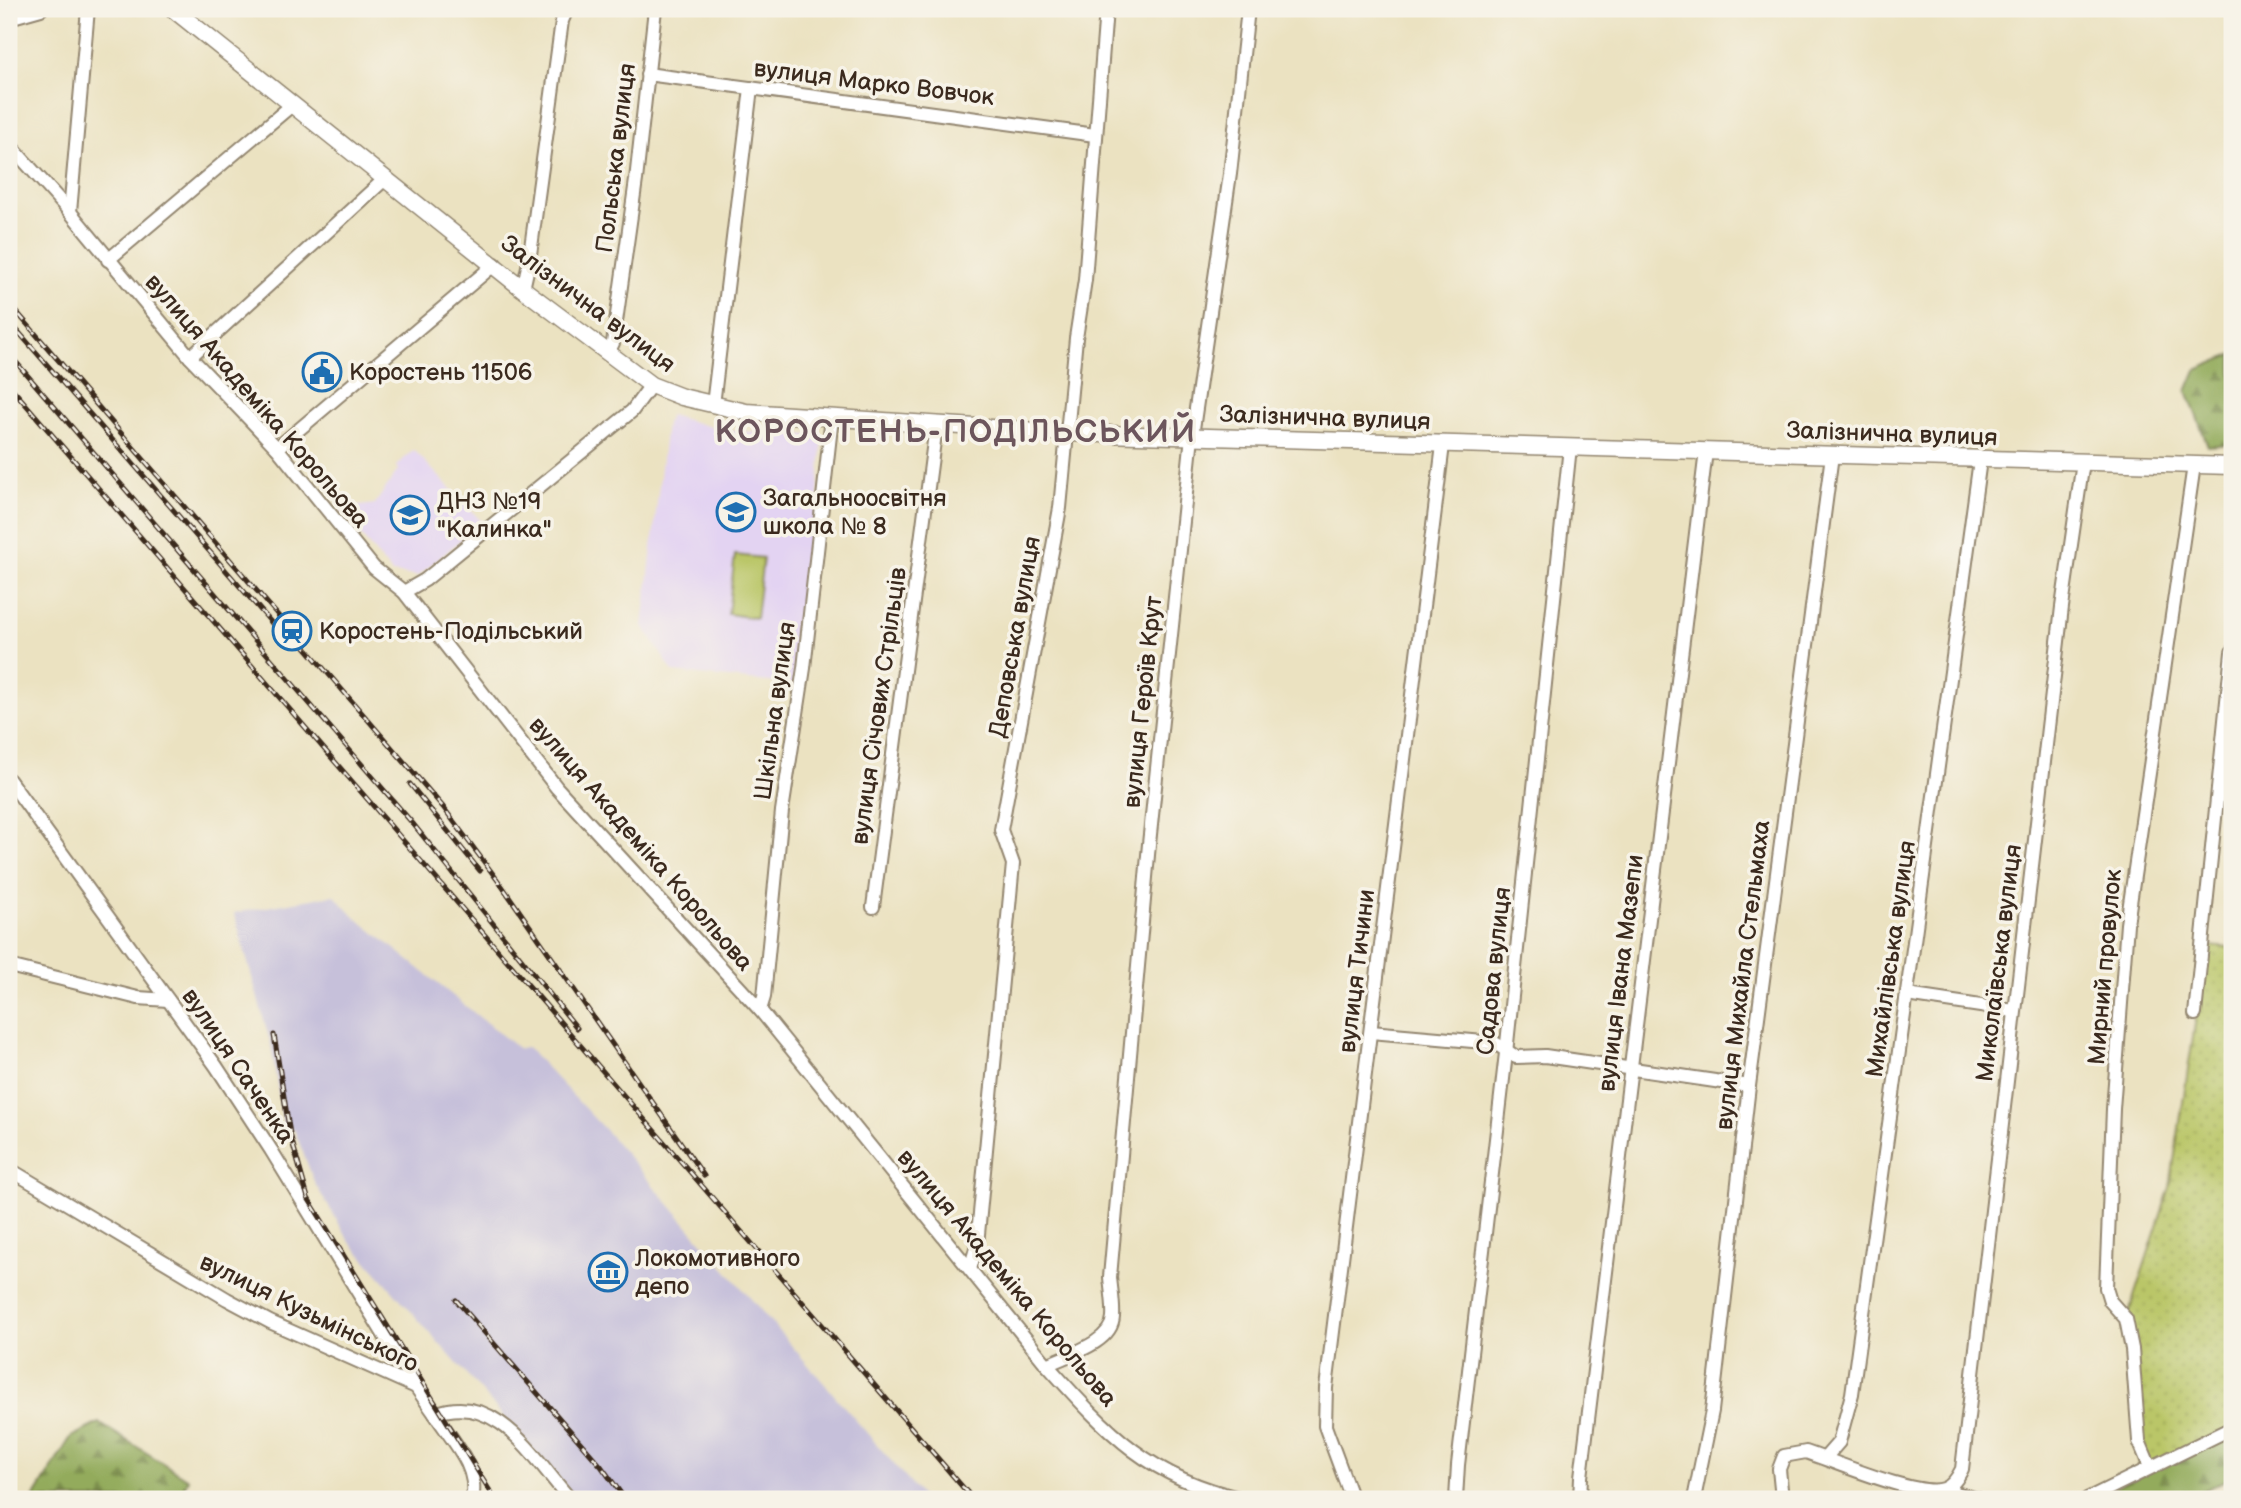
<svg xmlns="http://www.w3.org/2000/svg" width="2241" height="1508" viewBox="0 0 2241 1508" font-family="'Balsamiq Sans',sans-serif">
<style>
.built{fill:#e3d3f2}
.industrial{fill:#c6c0da}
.forest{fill:url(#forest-firs);stroke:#676a3d;stroke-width:2}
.garden{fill:url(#garden-dots);stroke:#7a7843;stroke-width:2}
.pitch{fill:#bac668;stroke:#7a7843;stroke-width:2}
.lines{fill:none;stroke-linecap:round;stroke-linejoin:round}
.street-casing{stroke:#938670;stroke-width:16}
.secondary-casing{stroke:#938670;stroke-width:19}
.street{stroke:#fff;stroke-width:12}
.secondary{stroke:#fff;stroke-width:16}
.rail-casing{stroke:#3b2a1e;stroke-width:5}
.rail{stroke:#f7f3e8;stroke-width:2.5;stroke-dasharray:8;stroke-linecap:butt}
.labels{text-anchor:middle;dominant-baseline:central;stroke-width:7;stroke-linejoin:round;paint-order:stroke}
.street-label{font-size:24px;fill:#3b2a1e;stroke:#f7f3e8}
.poi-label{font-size:24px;fill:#3b2a1e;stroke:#f7f3e8;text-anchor:start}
.district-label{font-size:32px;font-weight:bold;letter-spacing:2px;fill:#6c555c;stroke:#f7f3e8}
</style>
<defs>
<pattern id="forest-firs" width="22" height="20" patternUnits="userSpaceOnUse" patternTransform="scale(1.75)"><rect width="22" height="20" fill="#93ab5c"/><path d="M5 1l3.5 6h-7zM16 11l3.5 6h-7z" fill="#798b4b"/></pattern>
<pattern id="garden-dots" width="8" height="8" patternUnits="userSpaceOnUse" patternTransform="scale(1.75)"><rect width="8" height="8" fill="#bac668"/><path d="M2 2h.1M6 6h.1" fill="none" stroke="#a1aa5a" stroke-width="1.8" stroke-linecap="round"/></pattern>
</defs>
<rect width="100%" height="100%" fill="#f7f3e8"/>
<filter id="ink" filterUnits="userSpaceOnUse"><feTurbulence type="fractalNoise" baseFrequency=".0143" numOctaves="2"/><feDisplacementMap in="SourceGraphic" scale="14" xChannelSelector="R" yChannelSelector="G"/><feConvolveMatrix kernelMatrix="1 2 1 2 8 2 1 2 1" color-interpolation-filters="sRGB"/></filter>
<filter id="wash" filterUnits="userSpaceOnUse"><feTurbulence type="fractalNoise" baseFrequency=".00686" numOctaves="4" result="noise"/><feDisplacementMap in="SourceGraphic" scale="28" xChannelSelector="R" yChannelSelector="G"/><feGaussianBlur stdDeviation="1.57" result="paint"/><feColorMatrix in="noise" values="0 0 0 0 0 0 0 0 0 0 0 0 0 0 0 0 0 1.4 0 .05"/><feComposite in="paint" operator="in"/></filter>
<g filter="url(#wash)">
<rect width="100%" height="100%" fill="#ebe2c1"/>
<g class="built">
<polygon points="670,415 721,430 823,436 810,588 797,685 673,672 643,626 666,424"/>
<polygon points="414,450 482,522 418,576 392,573 339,509 375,504 398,470 396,466"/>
</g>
<polygon class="industrial" points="334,895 355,917 519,1049 527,1047 607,1132 924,1499 576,1499 350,1242 315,1184 294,1129 284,1130 271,1045 234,913"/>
<g class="forest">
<polygon points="2232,355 2232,444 2208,446 2187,391 2196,370"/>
<polygon points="99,1423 188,1479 178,1499 33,1499 71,1437"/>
<polygon points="2232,1431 2232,1477 2185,1499 2091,1499"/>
</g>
<polygon class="garden" points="2207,946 2232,948 2232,1431 2140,1475 2125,1314 2129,1312 2170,1187"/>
<polygon class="pitch" points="735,555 763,558 756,618 728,614"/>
</g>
<g filter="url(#ink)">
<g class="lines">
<defs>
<g id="street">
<polyline points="9,18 41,9"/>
<polyline points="647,74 1095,135"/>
<path d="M9,144L70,212L190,357L277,448L374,568L404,592L557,788L760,1010L1047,1365C1109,1434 1149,1478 1243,1499"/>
<polyline points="70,212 88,9"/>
<polyline points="108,260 292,105"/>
<polyline points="523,289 529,262 562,21 567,9"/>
<polyline points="608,353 613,343 636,180 655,9"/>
<polyline points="190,357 386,178"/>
<polyline points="713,405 751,88"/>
<polyline points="277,448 495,264"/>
<polyline points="404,592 425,580 632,411 651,385"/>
<polyline points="9,780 216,1066 271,1150 416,1387"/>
<polyline points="873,907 936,426"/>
<polyline points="9,966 138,998 168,1000"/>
<polyline points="1907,995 2014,1011"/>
<polyline points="760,1010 764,997 782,811 804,668 832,417"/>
<polyline points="2195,1014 2232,652"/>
<polyline points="1371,1032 1495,1043 1516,1057 1545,1056 1749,1086"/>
<path d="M9,1169L227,1299L270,1322L416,1387L435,1414C497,1390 534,1459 570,1499"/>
<polyline points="970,1269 977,1245 1013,864 1001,830 1060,508 1076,338 1085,280 1106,9"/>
<path d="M1047,1365C1067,1355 1112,1343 1113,1317C1114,1304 1111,1290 1110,1277L1149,844L1192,436L1230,174L1248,9"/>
<path d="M435,1414C451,1439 480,1468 472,1499"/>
<polyline points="1825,1458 1839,1442 1852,1394 1980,460"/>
<polyline points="2150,1467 2139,1441 2132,1349 2126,1319 2110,1301 2106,1288 2113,1109 2127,924 2194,465"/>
<polyline points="1944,1490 1978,1499"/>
<polyline points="1352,1499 1325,1426 1326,1388 1443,445"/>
<polyline points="1456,1499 1458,1465 1506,1053 1570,447"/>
<polyline points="1580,1499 1581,1477 1706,451"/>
<polyline points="1694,1499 1712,1411 1749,1086 1832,455"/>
<path d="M1782,1499L1779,1469L1784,1456L1806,1452C1833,1461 1919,1498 1944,1489C1953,1486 1958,1477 1962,1469L2062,607L2083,462"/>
<polyline points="2087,1499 2232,1428"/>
</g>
<polyline id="secondary" points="173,9 523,289 651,385 682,397 746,412 1068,433 2232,466"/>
</defs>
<use href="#street" class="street-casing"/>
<use href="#secondary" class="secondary-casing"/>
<use href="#street" class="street"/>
<use href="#secondary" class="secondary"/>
<defs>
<g id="rail">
<polyline points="9,303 443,807 502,886 704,1176"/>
<polyline points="9,321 289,643"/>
<polyline points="9,354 414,825 577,1028"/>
<polyline points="9,385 973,1499"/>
<polyline points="410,784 480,871"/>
<polyline points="274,1035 290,1134 308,1198 495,1499"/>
<polyline points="456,1300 601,1466 625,1499"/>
</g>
</defs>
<use href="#rail" class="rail-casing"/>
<use href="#rail" class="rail"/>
</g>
</g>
<defs>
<symbol id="civic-ring" viewBox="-11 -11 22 22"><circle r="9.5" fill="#f7f3e8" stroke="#1f6fb2" stroke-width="1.5"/><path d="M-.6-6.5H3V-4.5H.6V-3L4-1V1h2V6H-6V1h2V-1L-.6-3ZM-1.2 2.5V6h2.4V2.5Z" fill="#1f6fb2"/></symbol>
<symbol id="school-ring" viewBox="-11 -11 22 22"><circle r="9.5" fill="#f7f3e8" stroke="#1f6fb2" stroke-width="1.5"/><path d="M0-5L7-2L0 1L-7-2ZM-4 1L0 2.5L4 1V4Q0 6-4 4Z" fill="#1f6fb2"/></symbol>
<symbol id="station-ring" viewBox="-11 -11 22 22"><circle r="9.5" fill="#f7f3e8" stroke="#1f6fb2" stroke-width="1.5"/><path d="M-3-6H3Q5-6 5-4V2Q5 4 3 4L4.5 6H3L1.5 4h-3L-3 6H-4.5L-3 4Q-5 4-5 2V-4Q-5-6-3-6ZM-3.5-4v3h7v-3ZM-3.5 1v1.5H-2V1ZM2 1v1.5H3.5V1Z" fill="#1f6fb2"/></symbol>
<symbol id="museum-ring" viewBox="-11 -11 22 22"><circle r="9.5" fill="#f7f3e8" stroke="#1f6fb2" stroke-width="1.5"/><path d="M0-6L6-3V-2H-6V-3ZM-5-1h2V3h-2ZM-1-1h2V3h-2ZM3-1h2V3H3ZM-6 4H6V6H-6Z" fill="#1f6fb2"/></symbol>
</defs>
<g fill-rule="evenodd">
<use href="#civic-ring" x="300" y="350" width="44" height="44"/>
<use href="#school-ring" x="714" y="490" width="44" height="44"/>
<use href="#school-ring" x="388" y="493" width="44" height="44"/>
<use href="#station-ring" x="270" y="609" width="44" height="44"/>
<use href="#museum-ring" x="586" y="1250" width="44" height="44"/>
</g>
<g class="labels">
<g class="street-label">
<text transform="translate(874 83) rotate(7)">вулиця Марко Вовчок</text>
<text transform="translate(616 158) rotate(-83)">Польська вулиця</text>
<text transform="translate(588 304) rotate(37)">Залізнична вулиця</text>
<text transform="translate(257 401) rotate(49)">вулиця Академіка Корольова</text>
<text transform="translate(1325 418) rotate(2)">Залізнична вулиця</text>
<text transform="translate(1892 434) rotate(2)">Залізнична вулиця</text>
<text transform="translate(1015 637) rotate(-80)">Деповська вулиця</text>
<text transform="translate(1143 702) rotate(-84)">вулиця Героїв Крут</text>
<text transform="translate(879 706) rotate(-82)">вулиця Січових Стрільців</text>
<text transform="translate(775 711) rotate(-82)">Шкільна вулиця</text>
<text transform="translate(641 844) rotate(49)">вулиця Академіка Корольова</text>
<text transform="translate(1891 959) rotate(-82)">Михайлівська вулиця</text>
<text transform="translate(1999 963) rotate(-83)">Миколаївська вулиця</text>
<text transform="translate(2105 967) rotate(-85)">Мирний провулок</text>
<text transform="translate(1357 971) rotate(-83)">вулиця Тичини</text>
<text transform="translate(1494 971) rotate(-84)">Садова вулиця</text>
<text transform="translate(1621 973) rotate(-83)">вулиця Івана Мазепи</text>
<text transform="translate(1743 975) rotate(-83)">вулиця Михайла Стельмаха</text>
<text transform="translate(238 1066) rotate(56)">вулиця Саченка</text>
<text transform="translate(1007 1278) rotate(50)">вулиця Академіка Корольова</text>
<text transform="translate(309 1313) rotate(26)">вулиця Кузьмінського</text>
</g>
<g class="poi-label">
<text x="349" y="372">Коростень 11506</text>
<text x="763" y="498">Загальноосвітня<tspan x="763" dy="28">школа № 8</tspan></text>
<text x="437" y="501">ДНЗ №19<tspan x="437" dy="28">"Калинка"</tspan></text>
<text x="319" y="631">Коростень-Подільський</text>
<text x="635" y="1258">Локомотивного<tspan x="635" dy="28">депо</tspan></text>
</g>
<g class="district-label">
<text x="956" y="432">КОРОСТЕНЬ-ПОДІЛЬСЬКИЙ</text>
</g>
</g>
<rect width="2241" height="1508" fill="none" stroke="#f7f3e8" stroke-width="35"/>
</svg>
